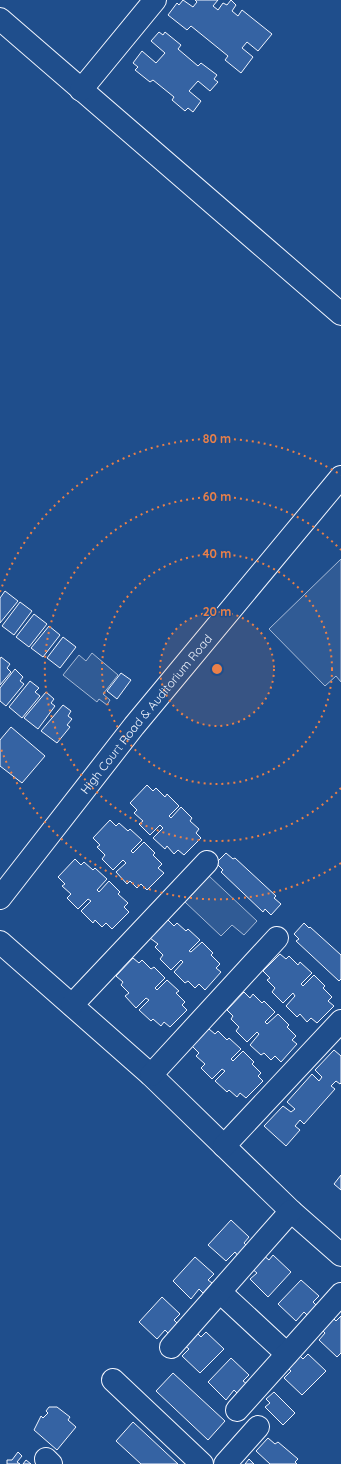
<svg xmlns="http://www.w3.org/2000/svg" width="341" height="1464" viewBox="0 0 341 1464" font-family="Quicksand,sans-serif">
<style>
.green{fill:#305b95;stroke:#a8bbd7}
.building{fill:#3563a3;stroke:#f2f6ff}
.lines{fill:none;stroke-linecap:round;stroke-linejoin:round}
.minor-casing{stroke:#f2f6ff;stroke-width:24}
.minor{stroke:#1f4e8c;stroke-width:22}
.ring{fill:none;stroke:#ea8049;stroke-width:2;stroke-dasharray:2 4}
.labels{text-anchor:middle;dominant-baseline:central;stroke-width:3;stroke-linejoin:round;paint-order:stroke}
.street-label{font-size:12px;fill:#f2f6ff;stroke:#1f4e8c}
.centre{fill:#ea8049;stroke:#1f4e8c;stroke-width:2}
.ring-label{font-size:12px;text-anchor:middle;font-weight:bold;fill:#ea8049;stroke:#1f4e8c;stroke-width:3;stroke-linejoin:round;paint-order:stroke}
</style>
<rect width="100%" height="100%" fill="#1f4e8c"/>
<g class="green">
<polygon points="341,559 341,682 336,676 325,686 269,629"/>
<polygon points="92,653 118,675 103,694 110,700 107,705 99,699 97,702 63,675 79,655 86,661"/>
<polygon points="209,876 257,921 244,935 232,925 221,936 185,902"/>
</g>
<g class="building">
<polygon points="183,0 193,7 197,2 195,0 218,0 213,6 218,10 223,3 227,5 231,0 236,5 232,11 238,16 242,10 272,34 258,51 247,42 242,48 253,57 241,73 225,60 228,56 191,26 187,30 168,15 177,3 179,5"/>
<polygon points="159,32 163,35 165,32 181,45 178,49 198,66 201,63 217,75 214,79 218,82 210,91 198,81 189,91 201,101 193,112 188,108 185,111 172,100 174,97 153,80 150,82 135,70 138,67 133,63 142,51 156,63 165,53 151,41"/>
<polygon points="5,591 18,601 0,623 0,598"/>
<polygon points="20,602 32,611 14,635 2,626"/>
<polygon points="34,614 47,624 29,647 16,637"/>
<polygon points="49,626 60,635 43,657 31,648"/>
<polygon points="63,637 76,647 60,668 47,658"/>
<polygon points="1,657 10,664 7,668 11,672 0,685 0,659"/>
<polygon points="15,669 23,677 20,681 24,684 6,706 0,701 0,688"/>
<polygon points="121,673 131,680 117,699 107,691"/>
<polygon points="30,681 39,688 35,692 40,696 22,718 9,707"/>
<polygon points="46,692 54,699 51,703 55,706 38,729 24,718"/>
<polygon points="63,705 71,711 68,716 72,719 67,725 70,727 57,743 41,731"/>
<polygon points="11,727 45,756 22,783 0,766 0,740"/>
<polygon points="147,785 153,791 156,788 165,797 167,794 179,806 169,816 171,818 181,807 192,818 190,821 199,829 196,833 201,838 184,855 178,850 174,854 167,846 165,849 153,838 163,828 160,825 150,835 139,824 143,821 134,813 137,810 130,803"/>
<polygon points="110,820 116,826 119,823 128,831 130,829 142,840 131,851 133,853 144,842 155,853 153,855 162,864 158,868 164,873 147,890 141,884 137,888 130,881 127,884 116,872 126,863 123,860 113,870 102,859 105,855 97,847 100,845 93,838"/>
<polygon points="226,853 233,859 235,858 276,896 274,898 281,904 271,915 265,909 263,912 221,872 223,870 216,863"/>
<polygon points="75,859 81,865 84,862 93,870 95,868 107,879 97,890 99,892 109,881 120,892 118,894 128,903 124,907 129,912 112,929 106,923 102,927 95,920 93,923 81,911 91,901 88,899 78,909 67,898 71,894 62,886 65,884 58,877"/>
<polygon points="168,920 174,926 177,923 186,931 188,929 200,940 189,951 191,952 202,942 213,953 211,955 220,964 216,968 221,972 205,990 199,984 195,988 188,981 185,983 174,972 183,962 181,960 171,970 160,959 163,955 155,947 158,944 150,938"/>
<polygon points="304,923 309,928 310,927 341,955 341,979 339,981 296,941 299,939 294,934"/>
<polygon points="280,954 286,959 289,956 298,965 300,962 312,973 301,984 303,986 314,975 325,986 323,988 332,997 328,1001 334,1006 317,1023 311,1018 307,1022 300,1014 297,1017 286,1006 295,996 293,993 283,1003 272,992 275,988 267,980 270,978 263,971"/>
<polygon points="133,958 139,963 142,960 151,969 154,967 165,978 155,988 157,990 167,980 179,991 176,993 185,1002 182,1005 187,1010 170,1027 164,1022 161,1026 153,1019 151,1021 139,1010 149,1000 146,998 136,1008 125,996 129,993 121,985 123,982 116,976"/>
<polygon points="244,992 250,998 253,994 262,1003 264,1001 275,1012 265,1022 267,1024 278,1014 289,1025 287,1027 296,1036 292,1040 297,1044 281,1062 275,1056 271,1060 264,1053 261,1055 250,1045 259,1034 257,1032 247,1042 236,1031 239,1027 231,1019 233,1016 227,1010"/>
<polygon points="209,1029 215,1034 218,1031 227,1040 229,1038 241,1049 231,1059 233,1061 243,1051 254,1062 252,1064 261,1073 258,1076 263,1081 246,1098 240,1093 237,1097 229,1090 227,1092 215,1081 225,1071 222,1069 212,1079 201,1068 205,1064 196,1056 199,1053 192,1046"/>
<polygon points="334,1050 341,1056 341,1083 340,1084 336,1081 331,1086 335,1089 304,1124 300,1120 295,1126 300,1130 286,1146 264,1126 283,1106 291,1112 295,1109 287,1102 312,1074 319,1081 322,1077 315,1070"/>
<polygon points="341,1175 341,1190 334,1184"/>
<polygon points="231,1220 249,1237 244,1243 247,1246 238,1256 235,1252 226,1261 208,1245"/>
<polygon points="263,1255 269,1260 273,1255 291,1272 268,1297 250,1279 257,1273 251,1268"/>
<polygon points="195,1257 214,1274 208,1280 212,1283 203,1293 199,1289 191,1299 173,1281"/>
<polygon points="301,1280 319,1296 313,1302 317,1306 308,1316 304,1312 296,1321 278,1304"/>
<polygon points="162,1297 180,1314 174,1320 178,1324 169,1334 165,1330 157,1339 139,1322"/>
<polygon points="341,1316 341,1353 337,1357 319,1340 325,1333 321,1329 332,1317 336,1321"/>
<polygon points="196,1332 201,1337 206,1332 224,1349 200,1373 182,1356 189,1349 184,1345"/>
<polygon points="298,1354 303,1359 308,1354 326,1371 302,1395 284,1378 291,1371 286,1366"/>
<polygon points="231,1358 249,1375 243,1381 247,1384 238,1394 234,1390 226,1400 208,1382"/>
<polygon points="173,1373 225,1421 208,1440 156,1391"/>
<polygon points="274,1392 295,1413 283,1425 265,1407 270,1403 266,1399"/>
<polygon points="49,1407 57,1407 70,1417 68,1420 76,1427 57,1450 34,1430 41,1416 43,1418 48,1413 46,1411"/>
<polygon points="133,1422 178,1464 141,1464 116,1441"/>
<polygon points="268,1438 275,1444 278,1442 298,1459 295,1462 297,1464 270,1464 256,1451"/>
<polygon points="18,1452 22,1456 17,1462 20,1464 7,1464 7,1460 12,1460"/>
<polygon points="249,1459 254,1464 245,1464"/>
<polygon points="26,1460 31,1464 23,1464"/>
</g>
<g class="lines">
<defs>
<g id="minor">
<polyline points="0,19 341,314"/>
<polyline points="81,90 155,0"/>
<path id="s1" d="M0,898L134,726L341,477"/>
<polyline points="0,942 151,1075 291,1211 341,1255"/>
<polyline points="72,1005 207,862"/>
<polyline points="151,1075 277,938"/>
<polyline points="224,1146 341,1021"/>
<polyline points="220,1292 287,1354"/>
<polyline points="171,1347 291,1211"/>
<polyline points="113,1380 202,1464"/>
<polyline points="237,1410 341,1294"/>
<polyline points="46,1459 51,1464"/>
<polyline points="225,1464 258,1427"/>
</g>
</defs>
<use href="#minor" class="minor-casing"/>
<use href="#minor" class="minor"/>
</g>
<circle cx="217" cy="669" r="57" fill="#ea8049" fill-opacity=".12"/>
<g class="ring">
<circle cx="217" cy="669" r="57"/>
<circle cx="217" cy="669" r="115"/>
<path d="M341 788A172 172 0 1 1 341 550"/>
<path d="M341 863A230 230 0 0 1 0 746M0 592A230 230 0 0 1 341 475"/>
</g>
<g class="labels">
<g class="street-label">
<text stroke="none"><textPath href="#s1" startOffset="235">High Court Road &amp; Auditorium Road</textPath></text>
</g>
</g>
<circle cx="217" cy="669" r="6" class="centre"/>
<g class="ring-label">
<text x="217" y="443">80 m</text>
<text x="217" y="501">60 m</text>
<text x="217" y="558">40 m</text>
<text x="217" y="616">20 m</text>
</g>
</svg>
